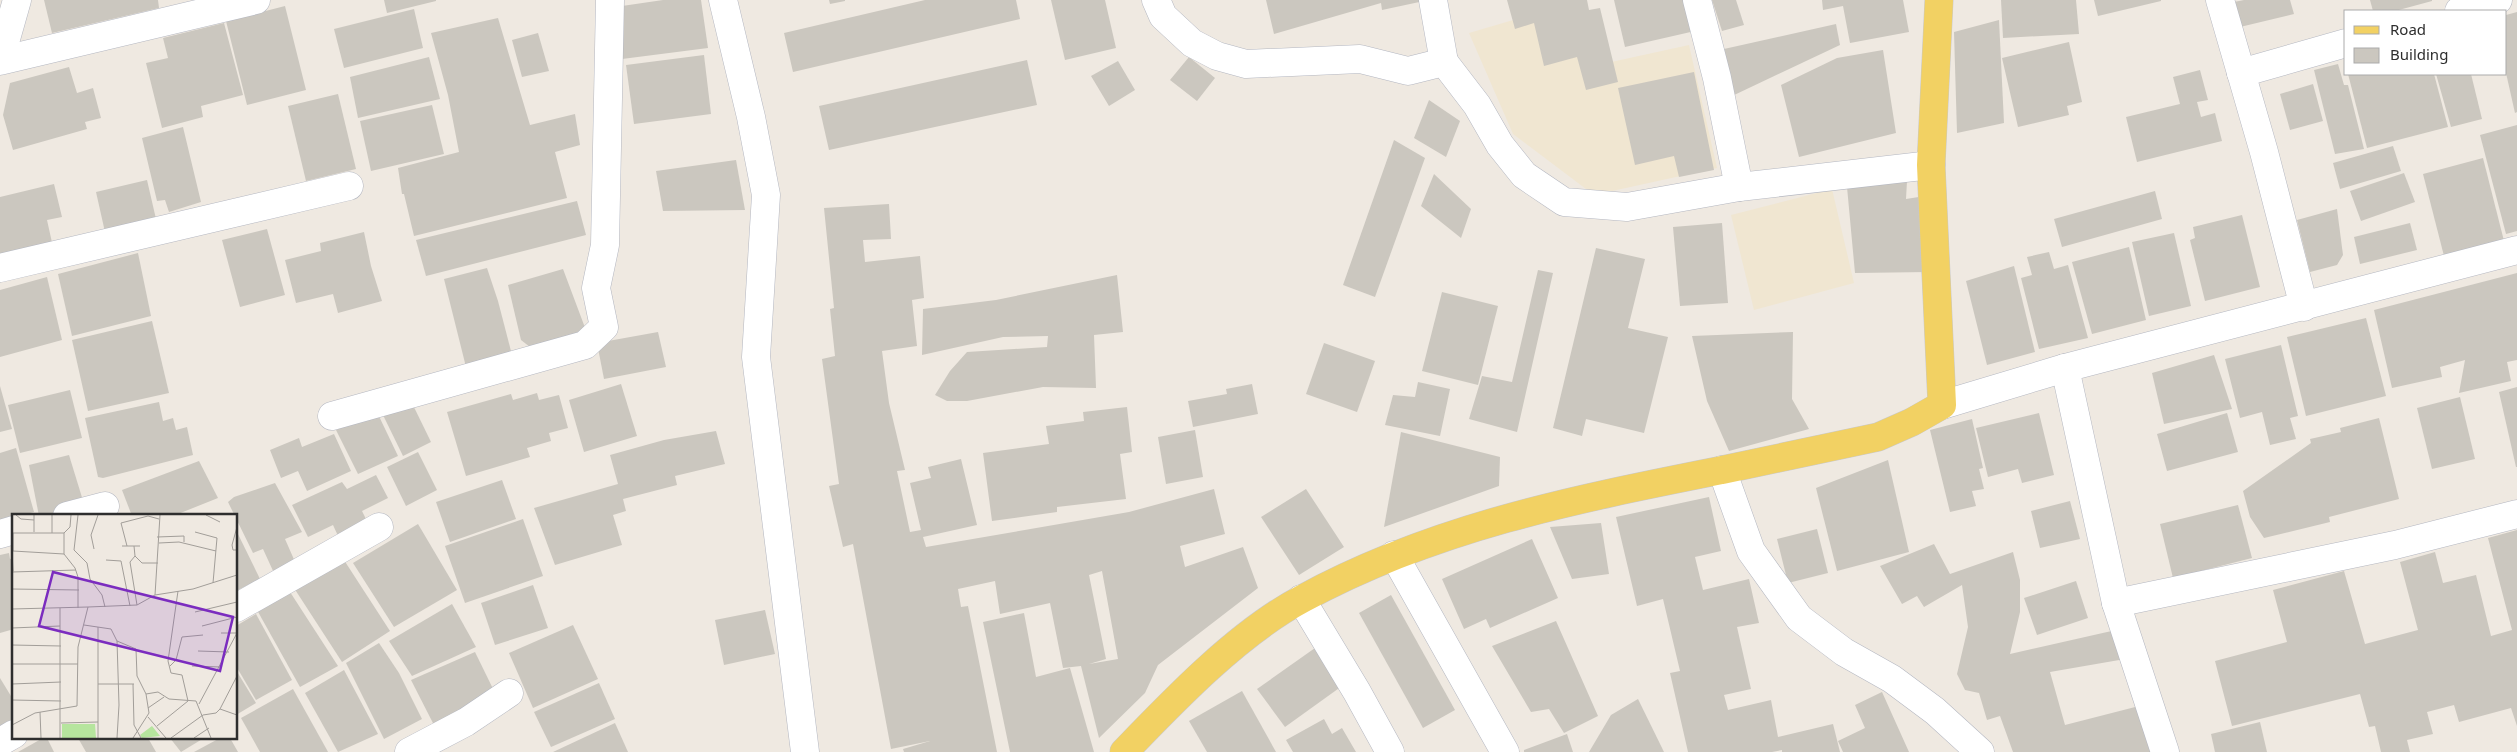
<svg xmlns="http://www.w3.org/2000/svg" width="2517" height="752" viewBox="0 0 2517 752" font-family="'Noto Sans',sans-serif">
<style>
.education{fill:#f0e6d1}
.building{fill:#cbc7bf;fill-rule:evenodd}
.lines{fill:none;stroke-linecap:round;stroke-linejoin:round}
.minor-casing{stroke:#b4b7c1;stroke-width:29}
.major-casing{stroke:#c9c9c9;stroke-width:29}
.minor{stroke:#fff;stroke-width:28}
.major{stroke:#f2d163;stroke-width:28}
.inset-road{fill:none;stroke:#a29e99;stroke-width:1}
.view{fill:#7b2cbf;fill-opacity:0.15;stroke:#7b2cbf;stroke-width:2.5}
.inset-edge{fill:none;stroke:#2e2e2e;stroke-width:2.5}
</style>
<rect width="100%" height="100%" fill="#efe9e1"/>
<g class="education">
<polygon points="1564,5 1593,66 1689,45 1717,168 1594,195 1513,134 1469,33"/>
<polygon points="1832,189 1854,283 1754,310 1731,215"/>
</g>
<g class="building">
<polygon points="44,0 158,0 159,8 52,33"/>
<polygon points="384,0 436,0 436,1 387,13"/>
<polygon points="663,0 701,0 708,48 622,59 622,6"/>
<polygon points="829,0 845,0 845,1 830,4"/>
<polygon points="925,0 1016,0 1020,19 793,72 784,33"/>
<polygon points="1051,0 1105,0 1116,48 1065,60"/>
<polygon points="1266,0 1424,0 1424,1 1382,10 1381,3 1274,34"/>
<polygon points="1507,0 1587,0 1589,10 1600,8 1618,82 1586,90 1577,57 1544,66 1534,23 1515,29"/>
<polygon points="1614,0 1687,0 1695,31 1625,47"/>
<polygon points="1712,0 1736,0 1744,25 1722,31"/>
<polygon points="1822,0 1903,0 1909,32 1850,43 1843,6 1823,10"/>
<polygon points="2001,0 2076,0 2079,34 2003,38"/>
<polygon points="2094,0 2161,0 2161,1 2098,16"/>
<polygon points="2244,0 2290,0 2294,14 2240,27 2234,2"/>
<polygon points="2370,0 2432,0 2432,1 2395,11 2373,11"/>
<polygon points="285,6 306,90 247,105 226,21"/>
<polygon points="414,9 423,48 344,68 334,29"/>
<polygon points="2517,12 2517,112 2515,113 2506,73 2506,15"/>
<polygon points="498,18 530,125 575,114 580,145 555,152 567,198 414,236 404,194 402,194 398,168 459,152 448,95 431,33"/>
<polygon points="1999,20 2004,123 1957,133 1954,32"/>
<polygon points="224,23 243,95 201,106 203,117 162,128 146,63 168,58 163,38"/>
<polygon points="1836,24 1840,45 1730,97 1715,51"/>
<polygon points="538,33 549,71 522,77 512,40"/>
<polygon points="2069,42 2082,102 2067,106 2069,115 2018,127 2002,58"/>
<polygon points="1883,50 1896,133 1799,157 1781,85 1837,58"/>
<polygon points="704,55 711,114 634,124 626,65"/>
<polygon points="429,57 440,99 358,118 350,77"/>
<polygon points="1189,57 1215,78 1197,101 1170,80"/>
<polygon points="1027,60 1037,105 829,150 819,106"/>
<polygon points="1118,61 1135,90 1109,106 1091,76"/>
<polygon points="2338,64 2344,85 2348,85 2364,149 2335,154 2314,70"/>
<polygon points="69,67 77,93 93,88 101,118 85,122 87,129 13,150 3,115 10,83"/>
<polygon points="2200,70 2208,100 2197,102 2201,117 2215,113 2222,141 2137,162 2126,117 2180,104 2173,77"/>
<polygon points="1694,72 1714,170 1679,177 1674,156 1635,165 1618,88"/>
<polygon points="2348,74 2434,74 2448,127 2367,148"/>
<polygon points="2436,74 2471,74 2482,119 2451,127"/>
<polygon points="2313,84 2323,121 2290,130 2280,94"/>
<polygon points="338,94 356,169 306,181 288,106"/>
<polygon points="1429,100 1460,121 1446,157 1414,138"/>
<polygon points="432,105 444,154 371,171 360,121"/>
<polygon points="2517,125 2517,231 2506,234 2480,135"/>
<polygon points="183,127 201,202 169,212 165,200 157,201 142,138"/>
<polygon points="1394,140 1425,158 1375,297 1343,285"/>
<polygon points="2393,146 2401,171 2340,189 2333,163"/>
<polygon points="2483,158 2504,241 2444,256 2423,174"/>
<polygon points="736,160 745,210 663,211 656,171"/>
<polygon points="2404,173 2415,202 2361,221 2350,191"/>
<polygon points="1434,174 1471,209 1461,238 1421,206"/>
<polygon points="147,180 156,219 105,232 96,192"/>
<polygon points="1907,181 1906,199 1925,196 1929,272 1855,273 1847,187"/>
<polygon points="54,184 62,217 47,220 53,247 0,259 0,197"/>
<polygon points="2155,191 2162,219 2062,247 2054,219"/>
<polygon points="577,201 586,235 426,276 416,240"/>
<path d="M889,204L891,239L863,240L865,262L920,256L924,298L912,300L917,346L882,351L889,403L905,470L897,471L910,532L921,530L910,483L931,478L928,467L961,459L977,525L923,537L926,547L1129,512L1214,489L1225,534L1180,546L1185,567L1243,547L1258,588L1158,665L1145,693L1099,738L1081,666L1063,668L1050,603L1000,614L995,581L958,589L961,607L968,606L997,752H904L903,749L930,741L891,749L853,544L843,547L829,486L839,484L822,359L835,356L830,309L834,308L824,208ZM1102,571L1118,659L1089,664L1106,659L1089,575Z"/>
<polygon points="2337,209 2343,255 2337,265 2310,272 2297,220"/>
<polygon points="2242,215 2260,287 2205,301 2190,240 2195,238 2193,227"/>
<polygon points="1722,223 1728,303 1680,306 1673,227"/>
<polygon points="2410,223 2417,250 2360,264 2354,237"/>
<polygon points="267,229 285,295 240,307 222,240"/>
<polygon points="364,232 371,266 382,301 338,313 333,294 296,303 285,260 321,251 320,243"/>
<polygon points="2174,233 2191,306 2149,316 2132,242"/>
<polygon points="2129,247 2146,320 2092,334 2072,262"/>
<polygon points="1596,248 1645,259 1628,328 1668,337 1644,433 1586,419 1582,436 1553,428"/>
<polygon points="2049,252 2054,269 2068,265 2088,338 2039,349 2021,278 2032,275 2027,257"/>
<polygon points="138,253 151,316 72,336 58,274"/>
<polygon points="2014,266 2035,352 1987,365 1966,281"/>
<polygon points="487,268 498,301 512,355 466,367 444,279"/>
<polygon points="563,269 587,333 530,347 521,340 508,285"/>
<polygon points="1538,270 1553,273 1517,432 1469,419 1482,376 1512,382"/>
<polygon points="2517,273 2517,360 2507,362 2511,381 2459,393 2465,360 2440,367 2442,377 2392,388 2374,310"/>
<polygon points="1117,275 1123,332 1094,335 1096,388 1043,387 967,401 947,401 935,395 950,371 967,352 1047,347 1048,336 1003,337 922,355 923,309 996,300"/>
<polygon points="47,277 62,340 0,357 0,290"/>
<polygon points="1442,292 1498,306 1478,385 1422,371"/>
<polygon points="2366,318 2386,396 2306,416 2287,337"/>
<polygon points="152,321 169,393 88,411 72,340"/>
<polygon points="658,332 666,367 604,379 597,343"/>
<polygon points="1793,332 1792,399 1809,429 1729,451 1707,401 1692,336"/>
<polygon points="1324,343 1375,361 1357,412 1306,394"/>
<polygon points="2281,345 2298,416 2290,418 2296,439 2270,445 2262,412 2240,418 2225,359"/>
<polygon points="2214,355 2232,409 2164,424 2152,373"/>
<polygon points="1418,382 1450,389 1440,436 1385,425 1393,395 1415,397"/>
<polygon points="621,384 637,436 584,452 569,400"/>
<polygon points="1252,384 1258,414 1193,427 1188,401 1227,394 1226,389"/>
<polygon points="0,386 12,429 0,432"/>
<polygon points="2517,387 2517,467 2516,467 2499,392"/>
<polygon points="70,390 82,438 20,453 8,405"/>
<polygon points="537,393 539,400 559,395 568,428 549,433 551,441 527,448 530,457 466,476 447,412 511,394 513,400"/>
<polygon points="2460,397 2475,459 2432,469 2417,408"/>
<polygon points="411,401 431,442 403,456 383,415"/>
<polygon points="159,402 163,421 173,418 176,430 187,427 193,455 103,478 98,477 85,418"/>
<polygon points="1127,407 1132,452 1120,454 1126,499 1057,507 1057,512 992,521 983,453 1049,444 1046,426 1084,421 1083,412"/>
<polygon points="376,410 398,456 358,474 336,430"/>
<polygon points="2039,413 2054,475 2022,483 2018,469 1988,477 1976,428"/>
<polygon points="2227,413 2238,452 2167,471 2157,434"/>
<polygon points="2379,418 2399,499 2329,517 2330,522 2264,538 2250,517 2243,491 2311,443 2310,439 2341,432 2340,428"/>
<polygon points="1972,419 1983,468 1979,469 1984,489 1972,491 1976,506 1950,512 1930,430"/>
<polygon points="1195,430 1203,477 1166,484 1158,437"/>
<polygon points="716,431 725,464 675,476 677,485 623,499 626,511 613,515 622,545 555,565 534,508 618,484 610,455 664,440"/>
<polygon points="1401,432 1500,457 1499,486 1384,527"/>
<polygon points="334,434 351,471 307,491 298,471 281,478 270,450 299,438 302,447"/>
<polygon points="16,448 34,512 0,520 0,453"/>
<polygon points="418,452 437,490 406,506 387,467"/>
<polygon points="69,455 84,504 48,516 39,516 29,465"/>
<polygon points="1888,460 1909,552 1837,571 1816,488"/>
<polygon points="199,461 218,498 173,516 132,516 122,490"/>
<polygon points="376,475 388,498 362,511 368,523 339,538 333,525 308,537 292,505 342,482 347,489"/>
<polygon points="502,480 516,519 450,542 436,502"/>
<polygon points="275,483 302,532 285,539 296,564 274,573 263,549 253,553 228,502 234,497"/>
<polygon points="1306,489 1344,547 1299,575 1261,517"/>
<polygon points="1709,497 1721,551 1695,557 1703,590 1749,579 1759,623 1737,627 1751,689 1724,695 1728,710 1771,700 1778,737 1833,724 1840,752 1782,752 1782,750 1772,752 1688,752 1670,673 1680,671 1663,599 1637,606 1616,517"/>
<polygon points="2070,501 2080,539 2040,548 2031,511"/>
<polygon points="2238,505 2252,558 2173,578 2160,524"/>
<polygon points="523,519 543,576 465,603 445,546"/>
<polygon points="1601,523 1609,574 1572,579 1550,527"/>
<polygon points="418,524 457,590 394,627 353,563"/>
<polygon points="1817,529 1828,573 1788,583 1777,539"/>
<polygon points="236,530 260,579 236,591"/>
<polygon points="2517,530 2517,726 2511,708 2459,722 2454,705 2427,712 2433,734 2407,740 2410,752 2381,752 2375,726 2369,727 2360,694 2232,726 2215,661 2287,642 2273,590 2344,571 2365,644 2418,630 2400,562 2435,552 2443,583 2476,575 2491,636 2512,630 2488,538"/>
<polygon points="1532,539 1558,598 1490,628 1486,619 1464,629 1442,579"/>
<polygon points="1934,544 1950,574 2013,552 2020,580 2020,612 2010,654 2116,630 2125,659 2050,672 2065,725 2143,705 2159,752 2013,752 2000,716 1987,720 1979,693 1965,690 1957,674 1968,627 1962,585 1924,607 1917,596 1902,604 1880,566"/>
<polygon points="9,553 10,559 14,558 14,629 0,633 0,555"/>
<polygon points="342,557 390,631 342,662 294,588"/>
<polygon points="2076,581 2088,618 2037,635 2024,598"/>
<polygon points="533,585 548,628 495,645 481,603"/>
<polygon points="290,592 338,666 300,687 257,610"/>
<polygon points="1391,595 1455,710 1423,728 1359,613"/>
<polygon points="452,604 476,647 412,676 389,641"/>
<polygon points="765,610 775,654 724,665 715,620"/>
<polygon points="1024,613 1036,677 1070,668 1094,752 1010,752 983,622"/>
<polygon points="256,614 292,680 256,700 236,666 236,626"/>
<polygon points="1556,621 1598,716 1564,733 1549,709 1531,712 1492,646"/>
<polygon points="573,625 598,679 533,708 509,653"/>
<polygon points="379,643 399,673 422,719 384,739 346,663"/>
<polygon points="1315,648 1342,686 1285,727 1257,689"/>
<polygon points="475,652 497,697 435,727 411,680"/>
<polygon points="236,670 256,703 236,715"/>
<polygon points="344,670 378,734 338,752 305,693"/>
<polygon points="0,678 14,701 14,724 0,729"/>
<polygon points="599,683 615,719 551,747 534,712"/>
<polygon points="293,689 327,750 328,752 260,752 241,718"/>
<polygon points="1242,691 1276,752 1207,752 1189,721"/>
<polygon points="1882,692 1909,752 1843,752 1838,741 1865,728 1855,705"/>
<polygon points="1638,699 1664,752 1589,752 1611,715"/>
<polygon points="1324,719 1332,734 1342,728 1356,752 1293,752 1286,740"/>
<polygon points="2260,722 2267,752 2215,752 2211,734"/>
<polygon points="615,723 628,752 553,752"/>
<polygon points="1567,734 1573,752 1524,752 1524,750"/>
<polygon points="43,738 47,738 54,752 18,752"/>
<polygon points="78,738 148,738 156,752 86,752"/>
<polygon points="170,738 204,738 181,752"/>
<polygon points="220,738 230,738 238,752 194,752"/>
</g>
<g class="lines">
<defs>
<g id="minor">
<polyline points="723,0 751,117 766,195 756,357 805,752"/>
<polyline points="1156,0 1163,16 1192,43 1217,56 1246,64 1360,59 1408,71 1444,62 1477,105 1500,145 1524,175 1564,202 1627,207 1739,187 1931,165"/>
<polyline points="1433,0 1444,62"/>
<polyline points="1697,0 1717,78 1739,187"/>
<polyline points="2220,0 2264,152 2304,307"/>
<polyline points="2459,11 2498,0"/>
<polyline points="0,60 17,0"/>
<polyline points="0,61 256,0"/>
<polyline points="2241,73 2346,43"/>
<polyline points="0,268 349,186"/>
<polyline points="2065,368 2116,603 2165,752"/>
<polyline points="1942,405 2065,368 2517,250"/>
<polyline points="332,416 585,345 604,327 596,288 605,245 610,0"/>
<polyline points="1722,470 1751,551 1799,618 1844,652 1892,679 1935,711 1980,752"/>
<polyline points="67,516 105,506"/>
<polyline points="0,534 14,530"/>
<polyline points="1394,555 1505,752"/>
<polyline points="1301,599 1357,692 1390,752"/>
<polyline points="2116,603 2395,545 2517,514"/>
<polyline points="236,608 379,527"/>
<polyline points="0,742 14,734"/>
<polyline points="409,752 466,722 509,693"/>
</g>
<path id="major" d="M1124,752C1174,700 1238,633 1302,599C1434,527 1576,499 1722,470C1774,459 1826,448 1878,437L1912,422L1942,405L1931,165L1939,0"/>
</defs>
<use href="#minor" class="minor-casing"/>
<use href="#major" class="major-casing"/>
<use href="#minor" class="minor"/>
<use href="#major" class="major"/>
</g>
<g transform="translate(12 514)">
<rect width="225" height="225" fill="#efe9e1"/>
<path d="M50,210H83L84,224H50ZM140,212L148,222L130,224L128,221Z" fill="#b6e59e"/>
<path class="inset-road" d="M4,1L9,5L22,6M22,1V18M40,1V19M66,1L62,36L75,49L78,65L90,81L93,93M194,1L208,8M225,13L220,31L221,36H225M183,18L205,24L201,69M52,19L58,13L59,1M145,23L172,22V28M147,29L167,28L204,37M110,32H128M115,32L109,9L136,2L147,5M122,32L123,42L118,48L125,91M82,35L79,21L86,1M0,37L1,57M52,40L1,37V19H52V40L63,54L66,63V94M123,42L130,49H146M94,46L109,47L118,92M0,58L64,56M0,75L67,76M143,81L148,1M48,94V224M0,95L76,93M183,98L225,88M72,111L99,115L105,127L124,135L125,162L134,180L137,199L121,224M190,112L225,103M0,114L48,112M209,119H225M0,131L49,132M186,137L217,138M0,150H66M158,152L164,146L170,123L191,121M180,152L209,153M0,170L49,168M86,170H122M121,170L122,211L129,224M134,180L146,178L157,185L184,187L199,224M0,186L49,187M187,190L225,119M136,194L152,183M208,195L225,162M28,198L29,224M136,203L154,224M49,209L86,208M0,211L23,199L65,192L66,133L76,93L125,91L143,81L181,75L225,61M145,212L176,187L170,161L159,159L156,147L166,77M86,224V113M105,224L107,191L105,127M159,224L191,201L204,199L208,195L225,201M182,224L197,214"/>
<path class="view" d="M41,58L221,103L208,157L27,112Z"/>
<rect width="225" height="225" class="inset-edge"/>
</g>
<rect x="2344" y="10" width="162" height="65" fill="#ffffff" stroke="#ababab"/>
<rect x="2354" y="26" width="25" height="8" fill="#f2d163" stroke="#ababab"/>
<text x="2390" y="35" font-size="15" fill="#2e2e2e">Road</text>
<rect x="2354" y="48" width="25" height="15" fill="#cbc7bf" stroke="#ababab"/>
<text x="2390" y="60" font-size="15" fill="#2e2e2e">Building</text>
</svg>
